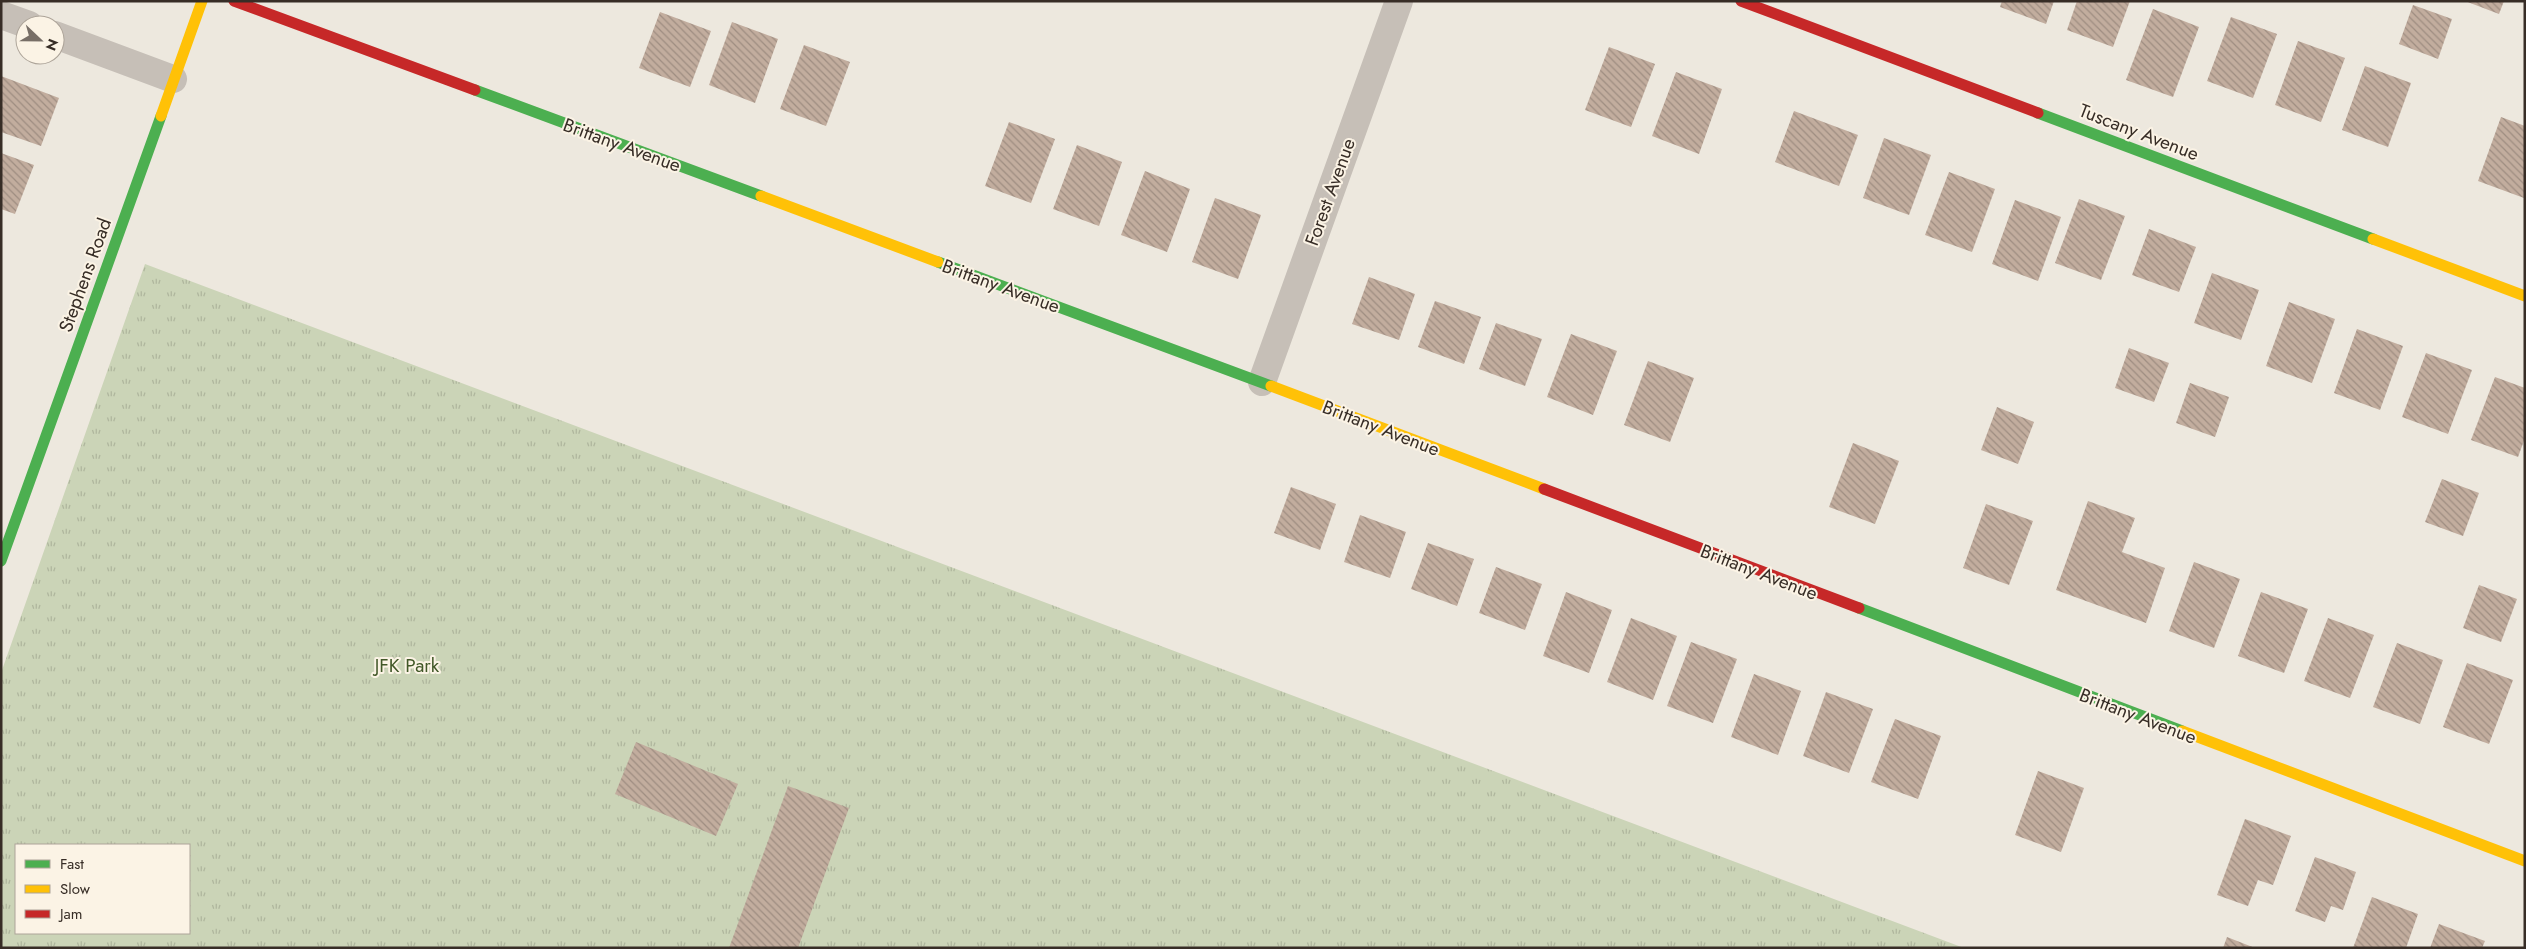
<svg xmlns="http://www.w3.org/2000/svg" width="2526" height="949" viewBox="0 0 2526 949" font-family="Jost,sans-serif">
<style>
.park{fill:url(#park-tufts);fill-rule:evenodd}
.building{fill:url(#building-back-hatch)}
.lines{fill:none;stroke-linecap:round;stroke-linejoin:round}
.street{stroke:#c6bfb7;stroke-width:28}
.fast{stroke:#4caf50;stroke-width:11}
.slow{stroke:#ffc107;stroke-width:11}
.jam{stroke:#c62828;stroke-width:11}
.labels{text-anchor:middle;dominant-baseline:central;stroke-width:4;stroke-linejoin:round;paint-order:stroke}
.street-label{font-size:19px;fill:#372d26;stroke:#fbf3e5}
.park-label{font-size:19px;fill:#415727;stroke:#fbf3e5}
</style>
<defs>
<pattern id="park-tufts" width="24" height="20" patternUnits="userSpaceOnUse" patternTransform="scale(1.25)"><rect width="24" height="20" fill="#cbd4b7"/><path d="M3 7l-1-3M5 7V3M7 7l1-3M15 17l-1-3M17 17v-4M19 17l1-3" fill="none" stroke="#afb69d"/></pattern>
<pattern id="building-back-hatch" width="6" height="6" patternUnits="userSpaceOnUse" patternTransform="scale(1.25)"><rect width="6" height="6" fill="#c2ad9e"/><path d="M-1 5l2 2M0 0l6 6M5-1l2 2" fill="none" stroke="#9e8d81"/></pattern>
</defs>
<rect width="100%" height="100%" fill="#ede8de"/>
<path class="park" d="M145,264L1964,948H1V673ZM16,845H189V933H16Z"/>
<g class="building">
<polygon points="2002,1 2054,1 2046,24 2000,7"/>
<polygon points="2077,1 2130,1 2113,47 2067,30"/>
<polygon points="2465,1 2504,1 2499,14"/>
<polygon points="2413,5 2452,19 2438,59 2399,44"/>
<polygon points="2153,9 2199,27 2173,97 2126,80"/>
<polygon points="660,12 711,31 690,87 639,68"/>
<polygon points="2231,17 2277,34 2253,98 2207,81"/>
<polygon points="732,22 778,39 755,103 709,85"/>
<polygon points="2298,41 2345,58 2321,122 2275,105"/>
<polygon points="804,45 850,62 826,126 780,109"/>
<polygon points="1609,47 1655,64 1631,127 1585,110"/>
<polygon points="2365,66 2411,83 2388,147 2342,130"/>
<polygon points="1676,72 1722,89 1699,154 1652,136"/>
<polygon points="1,76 59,98 41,146 1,132"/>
<polygon points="1794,111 1858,135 1839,186 1775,162"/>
<polygon points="2501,117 2525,126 2524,198 2478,181"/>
<polygon points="1009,122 1055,139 1031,203 985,186"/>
<polygon points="1884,138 1931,155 1909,215 1863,198"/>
<polygon points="1077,145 1122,162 1099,226 1053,209"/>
<polygon points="1,153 34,165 15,214 1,209"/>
<polygon points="1145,171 1190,189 1167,252 1121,235"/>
<polygon points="1949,172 1995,189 1972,252 1925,235"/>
<polygon points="1215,198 1261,215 1238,279 1192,262"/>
<polygon points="2079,199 2125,216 2101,280 2055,263"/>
<polygon points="2015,200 2061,217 2038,281 1992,264"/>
<polygon points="2149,229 2196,247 2179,292 2132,275"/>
<polygon points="2212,273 2259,290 2241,340 2194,323"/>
<polygon points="1369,277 1415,294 1399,340 1352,324"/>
<polygon points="1435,301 1481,317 1464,364 1418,347"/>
<polygon points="2289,302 2335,319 2312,383 2266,366"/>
<polygon points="1496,323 1542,339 1525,386 1479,369"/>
<polygon points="2357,329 2403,346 2380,410 2334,393"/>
<polygon points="1571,334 1617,351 1593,415 1547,397"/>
<polygon points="2129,348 2169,363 2154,402 2115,388"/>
<polygon points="2426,353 2472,370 2448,434 2402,417"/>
<polygon points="1648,361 1694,378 1670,442 1624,425"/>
<polygon points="2495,377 2525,388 2525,438 2518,457 2471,440"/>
<polygon points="2190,383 2229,397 2215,437 2176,423"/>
<polygon points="1997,407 2034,422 2018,464 1981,450"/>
<polygon points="1853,443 1899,461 1875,524 1829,507"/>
<polygon points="2442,479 2479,493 2463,536 2425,522"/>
<polygon points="1291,487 1336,504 1320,550 1274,533"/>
<polygon points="2088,501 2135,518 2122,552 2165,568 2146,623 2056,590"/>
<polygon points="1986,504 2033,521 2009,585 1963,568"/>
<polygon points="1360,515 1406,532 1390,578 1344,562"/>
<polygon points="1428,543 1474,559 1457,606 1411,589"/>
<polygon points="2194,562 2240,579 2214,648 2169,631"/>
<polygon points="1496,567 1542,584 1525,630 1479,613"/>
<polygon points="2479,585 2517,599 2501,642 2463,628"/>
<polygon points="1566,592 1612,610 1589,673 1543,656"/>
<polygon points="2261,592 2308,609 2284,673 2238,656"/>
<polygon points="1631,618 1677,636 1653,700 1607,682"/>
<polygon points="2328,618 2374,635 2350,698 2304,681"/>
<polygon points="1691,642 1737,659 1713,723 1667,706"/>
<polygon points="2397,643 2443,660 2420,724 2373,707"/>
<polygon points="2467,663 2513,680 2489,744 2443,727"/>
<polygon points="1754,674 1801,691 1778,755 1731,737"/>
<polygon points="1826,692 1873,709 1849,773 1803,756"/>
<polygon points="1895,719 1941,736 1918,799 1871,782"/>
<polygon points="636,742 738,784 716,836 615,794"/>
<polygon points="2038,771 2084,788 2061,852 2015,835"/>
<polygon points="788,786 849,808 798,948 729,948"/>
<polygon points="2245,819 2291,836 2273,885 2258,880 2248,906 2217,895"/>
<polygon points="2315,857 2356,872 2343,910 2331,906 2325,922 2295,911"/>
<polygon points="2372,897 2418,914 2406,948 2353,948"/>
<polygon points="2439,924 2485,941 2482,948 2430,948"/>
<polygon points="2227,937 2255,948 2223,948"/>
</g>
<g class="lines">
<g class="street">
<polyline points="1,15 29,25"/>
<polyline points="55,35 173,79"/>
<polyline points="1262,382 1399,1"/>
</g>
<g class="fast">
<polyline points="475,90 761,196"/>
<polyline points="2038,113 2373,239"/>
<polyline points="938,262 1271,386"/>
<polyline points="1,561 161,116"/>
<polyline points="1859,608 2182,731"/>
</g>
<g class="slow">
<polyline points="161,116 202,1"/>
<polyline points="761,196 938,262"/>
<polyline points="2373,239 2525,296"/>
<polyline points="1271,386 1544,489"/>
<polyline points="2182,731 2525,861"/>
</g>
<g class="jam">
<polyline points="234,1 475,90"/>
<polyline points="1741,1 2038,113"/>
<polyline points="1544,489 1859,608"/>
</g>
</g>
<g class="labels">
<g class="street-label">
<text transform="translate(2139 132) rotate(21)">Tuscany Avenue</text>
<text transform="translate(622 145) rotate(20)">Brittany Avenue</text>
<text transform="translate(1330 192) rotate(-70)">Forest Avenue</text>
<text transform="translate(85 275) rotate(-70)">Stephens Road</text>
<text transform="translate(1001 286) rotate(20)">Brittany Avenue</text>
<text transform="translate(1381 428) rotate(21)">Brittany Avenue</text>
<text transform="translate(1759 572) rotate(21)">Brittany Avenue</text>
<text transform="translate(2138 716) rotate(21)">Brittany Avenue</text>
</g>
<g class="park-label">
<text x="407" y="665">JFK Park</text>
</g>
</g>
<rect width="2526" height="949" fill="none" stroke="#372d26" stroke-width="5"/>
<rect x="15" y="844" width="175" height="90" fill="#fbf3e5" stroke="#ada499"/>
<rect x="25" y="860" width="25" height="8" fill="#4caf50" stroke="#ada499"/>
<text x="60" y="869" font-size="15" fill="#372d26">Fast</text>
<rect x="25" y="885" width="25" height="8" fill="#ffc107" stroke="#ada499"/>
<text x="60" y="894" font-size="15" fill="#372d26">Slow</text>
<rect x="25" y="910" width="25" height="8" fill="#c62828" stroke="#ada499"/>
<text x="60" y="919" font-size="15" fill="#372d26">Jam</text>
<g transform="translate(40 40) rotate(112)"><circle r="24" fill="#fbf3e5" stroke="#ada499"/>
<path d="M0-4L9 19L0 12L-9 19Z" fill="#776e66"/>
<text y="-8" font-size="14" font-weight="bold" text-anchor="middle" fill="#372d26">N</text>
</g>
</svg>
